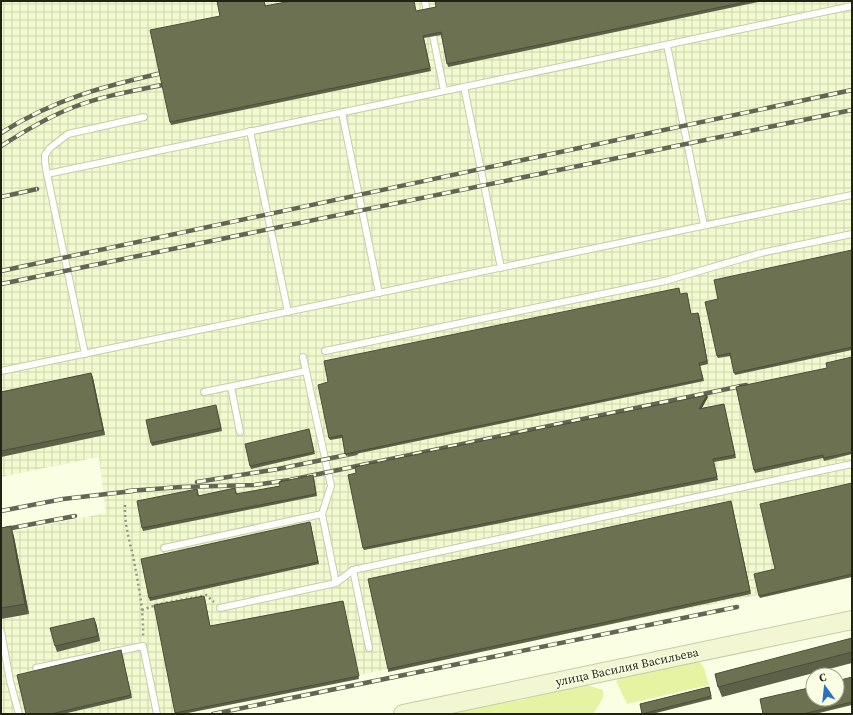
<svg xmlns="http://www.w3.org/2000/svg" width="853" height="715" viewBox="0 0 853 715" font-family="'Source Serif 4',serif">
<style>
.industrial{fill:url(#industrial-grid)}
.grass{fill:#e6f3a3}
.lines{fill:none;stroke-linecap:round;stroke-linejoin:round}
.service-casing{stroke:#c7cdab;stroke-width:8}
.secondary-casing{stroke:#c7cdab;stroke-width:20}
.path{stroke:#959984;stroke-width:2.5;stroke-dasharray:2 3;stroke-linecap:butt}
.service{stroke:#fff;stroke-width:6}
.secondary{stroke:#f2f6d2;stroke-width:18}
.rail-casing{stroke:#636655;stroke-width:4.5}
.rail{stroke:#faffe3;stroke-width:3;stroke-dasharray:9;stroke-linecap:butt}
.wall{fill:#5d6147}
.shaded-wall{fill:#4c4f39}
.building{fill:#6c7152;stroke:#4c4f39}
.labels{text-anchor:middle;dominant-baseline:central;stroke-width:3;stroke-linejoin:round;paint-order:stroke}
.street-label{font-size:12px;fill:#1f2215;stroke:#faffe3}
</style>
<defs>
<pattern id="industrial-grid" width="8" height="8" patternUnits="userSpaceOnUse"><rect width="8" height="8" fill="#f1f9ce"/><path d="M0 4h8M4 0v8" fill="none" stroke="#ced5b0"/></pattern>
</defs>
<rect width="100%" height="100%" fill="#faffe3"/>
<polygon class="industrial" points="1,1 852,1 852,576 166,714 1,714 1,534 106,513 99,457 1,477"/>
<g class="grass">
<polygon points="700,662 704,668 709,685 627,704 616,681 623,677 693,663"/>
<polygon points="587,685 603,690 603,698 594,713 437,714 468,707 522,700 546,691"/>
</g>
<g class="lines">
<defs>
<g id="service">
<polyline points="425,1 427,12"/>
<polyline points="433,36 444,91"/>
<polyline points="667,45 704,225"/>
<polyline points="464,87 501,268"/>
<polyline points="342,113 379,293"/>
<polyline points="250,131 288,312"/>
<polyline points="47,174 45,162 45,155 50,148 68,134 144,117"/>
<polyline points="325,351 665,281 761,253 852,234"/>
<polyline points="85,354 47,174 852,6"/>
<polyline points="303,357 331,486 322,514 336,583"/>
<polyline points="1,371 852,195"/>
<polyline points="231,387 240,432"/>
<polyline points="204,392 306,371"/>
<polyline points="164,548 322,514"/>
<polyline points="353,570 369,648"/>
<polyline points="220,608 336,583 353,570 852,464"/>
<polyline points="1,631 10,681 19,714"/>
<polyline points="36,668 143,646 157,714"/>
</g>
<polyline id="secondary" points="403,714 852,620"/>
</defs>
<use href="#service" class="service-casing"/>
<use href="#secondary" class="secondary-casing"/>
<g class="path">
<path d="M125,505C124,522 129,539 133,556C138,582 144,611 143,638"/>
<polyline points="142,610 159,604 206,595 214,602"/>
</g>
<use href="#service" class="service"/>
<use href="#secondary" class="secondary"/>
<defs>
<g id="rail">
<path d="M1,133C56,98 108,85 171,71"/>
<path d="M1,146C25,131 48,117 74,107C105,95 139,90 172,83"/>
<polyline points="1,197 37,189"/>
<polyline points="1,271 852,90"/>
<polyline points="1,284 852,110"/>
<polyline points="197,482 278,469 356,453"/>
<polyline points="128,491 181,487 254,485 290,480 746,385"/>
<polyline points="1,511 63,499 133,491"/>
<polyline points="1,530 75,516"/>
<polyline points="213,714 737,607"/>
</g>
</defs>
<use href="#rail" class="rail-casing"/>
<use href="#rail" class="rail"/>
</g>
<g class="wall">
<polygon points="217,1 264,1 266,6 417,11 436,7 435,1 763,1 448,67 441,35 424,38 431,71 171,125 170,122 220,16"/>
<polygon points="852,250 852,350 735,375 730,356 718,358 717,356 718,299"/>
<polygon points="680,290 680,294 687,293 691,314 698,313 699,315 708,364 700,366 704,381 346,456 342,438 330,440 329,438 328,382"/>
<polygon points="852,357 852,454 824,461 823,458 755,473 754,470 827,368"/>
<polygon points="91,373 93,378 105,435 1,457 1,392"/>
<polygon points="708,397 702,408 724,404 736,458 714,462 718,480 364,550 363,548"/>
<polygon points="216,405 222,431 152,446 151,443"/>
<polygon points="309,429 315,454 251,469 250,466"/>
<polygon points="314,478 317,496 143,531 142,528 197,489 199,496 235,488 237,494 280,486"/>
<polygon points="852,483 852,577 760,598 759,596 775,569"/>
<polygon points="731,501 751,594 388,672 388,669"/>
<polygon points="311,525 319,564 150,601 149,598"/>
<polygon points="11,526 14,537 29,614 1,619 1,528"/>
<polygon points="205,598 210,626 343,601 359,679 183,714 176,714 175,713"/>
<polygon points="96,623 100,641 57,652 55,646"/>
<polygon points="852,638 852,663 722,697 718,687"/>
<polygon points="121,650 132,698 63,714 26,714"/>
<polygon points="852,677 852,705 815,714 763,714"/>
<polygon points="709,687 712,699 652,714 642,714 640,704"/>
</g>
<g class="shaded-wall">
<polygon points="698,313 699,315 708,364 707,361"/>
<polygon points="91,373 93,378 105,435 103,430"/>
<polygon points="707,395 708,397 700,411 699,409"/>
<polygon points="731,501 732,504 751,594 750,591"/>
<polygon points="11,526 14,537 29,614 25,604"/>
<polygon points="94,618 96,623 100,641 98,636"/>
</g>
<g class="building">
<polygon points="217,1 264,1 265,6 291,1 414,1 416,11 436,7 435,1 750,1 447,64 441,32 423,36 430,68 170,122 150,30 220,16"/>
<polygon points="852,250 852,347 734,373 730,353 717,356 705,302 718,299 714,280"/>
<polygon points="679,288 680,294 687,293 691,314 698,313 707,361 699,363 703,379 345,454 342,435 329,438 318,385 328,382 324,361"/>
<polygon points="852,357 852,452 823,458 823,455 754,470 736,387 827,368 826,363"/>
<polygon points="91,373 103,430 1,451 1,392"/>
<polygon points="707,395 699,409 724,404 735,455 713,459 717,477 363,548 348,475 356,473 355,467"/>
<polygon points="216,405 221,428 151,443 146,420"/>
<polygon points="309,429 314,452 250,466 245,444"/>
<polygon points="313,475 316,494 142,528 137,501 197,489 198,496 235,488 236,494 280,486 279,482"/>
<polygon points="852,483 852,574 759,596 754,574 775,569 760,504"/>
<polygon points="731,501 750,591 388,669 368,579"/>
<polygon points="310,522 318,562 149,598 141,559"/>
<polygon points="11,526 25,604 1,608 1,528"/>
<polygon points="204,596 210,626 343,601 359,676 175,713 154,605"/>
<polygon points="94,618 98,636 55,646 50,628"/>
<polygon points="852,638 852,652 718,687 715,674"/>
<polygon points="121,650 131,695 51,714 26,714 17,675"/>
<polygon points="852,677 852,702 803,714 763,714 760,699 813,687 813,699 837,699 837,681"/>
<polygon points="709,687 711,696 642,714 640,704"/>
</g>
<g class="labels">
<g class="street-label">
<text transform="translate(627 667) rotate(-12)">улица Василия Васильева</text>
</g>
</g>
<rect width="853" height="715" fill="none" stroke="#1f2215" stroke-width="4"/>
<g transform="translate(825 687) rotate(345)"><circle r="19" fill="#faffe3" stroke="#a2a791"/>
<path d="M0-3L7 15L0 10L-7 15Z" fill="#2672c1"/>
<text y="-6" font-size="11" font-weight="bold" text-anchor="middle" fill="#1f2215">С</text>
</g>
</svg>
